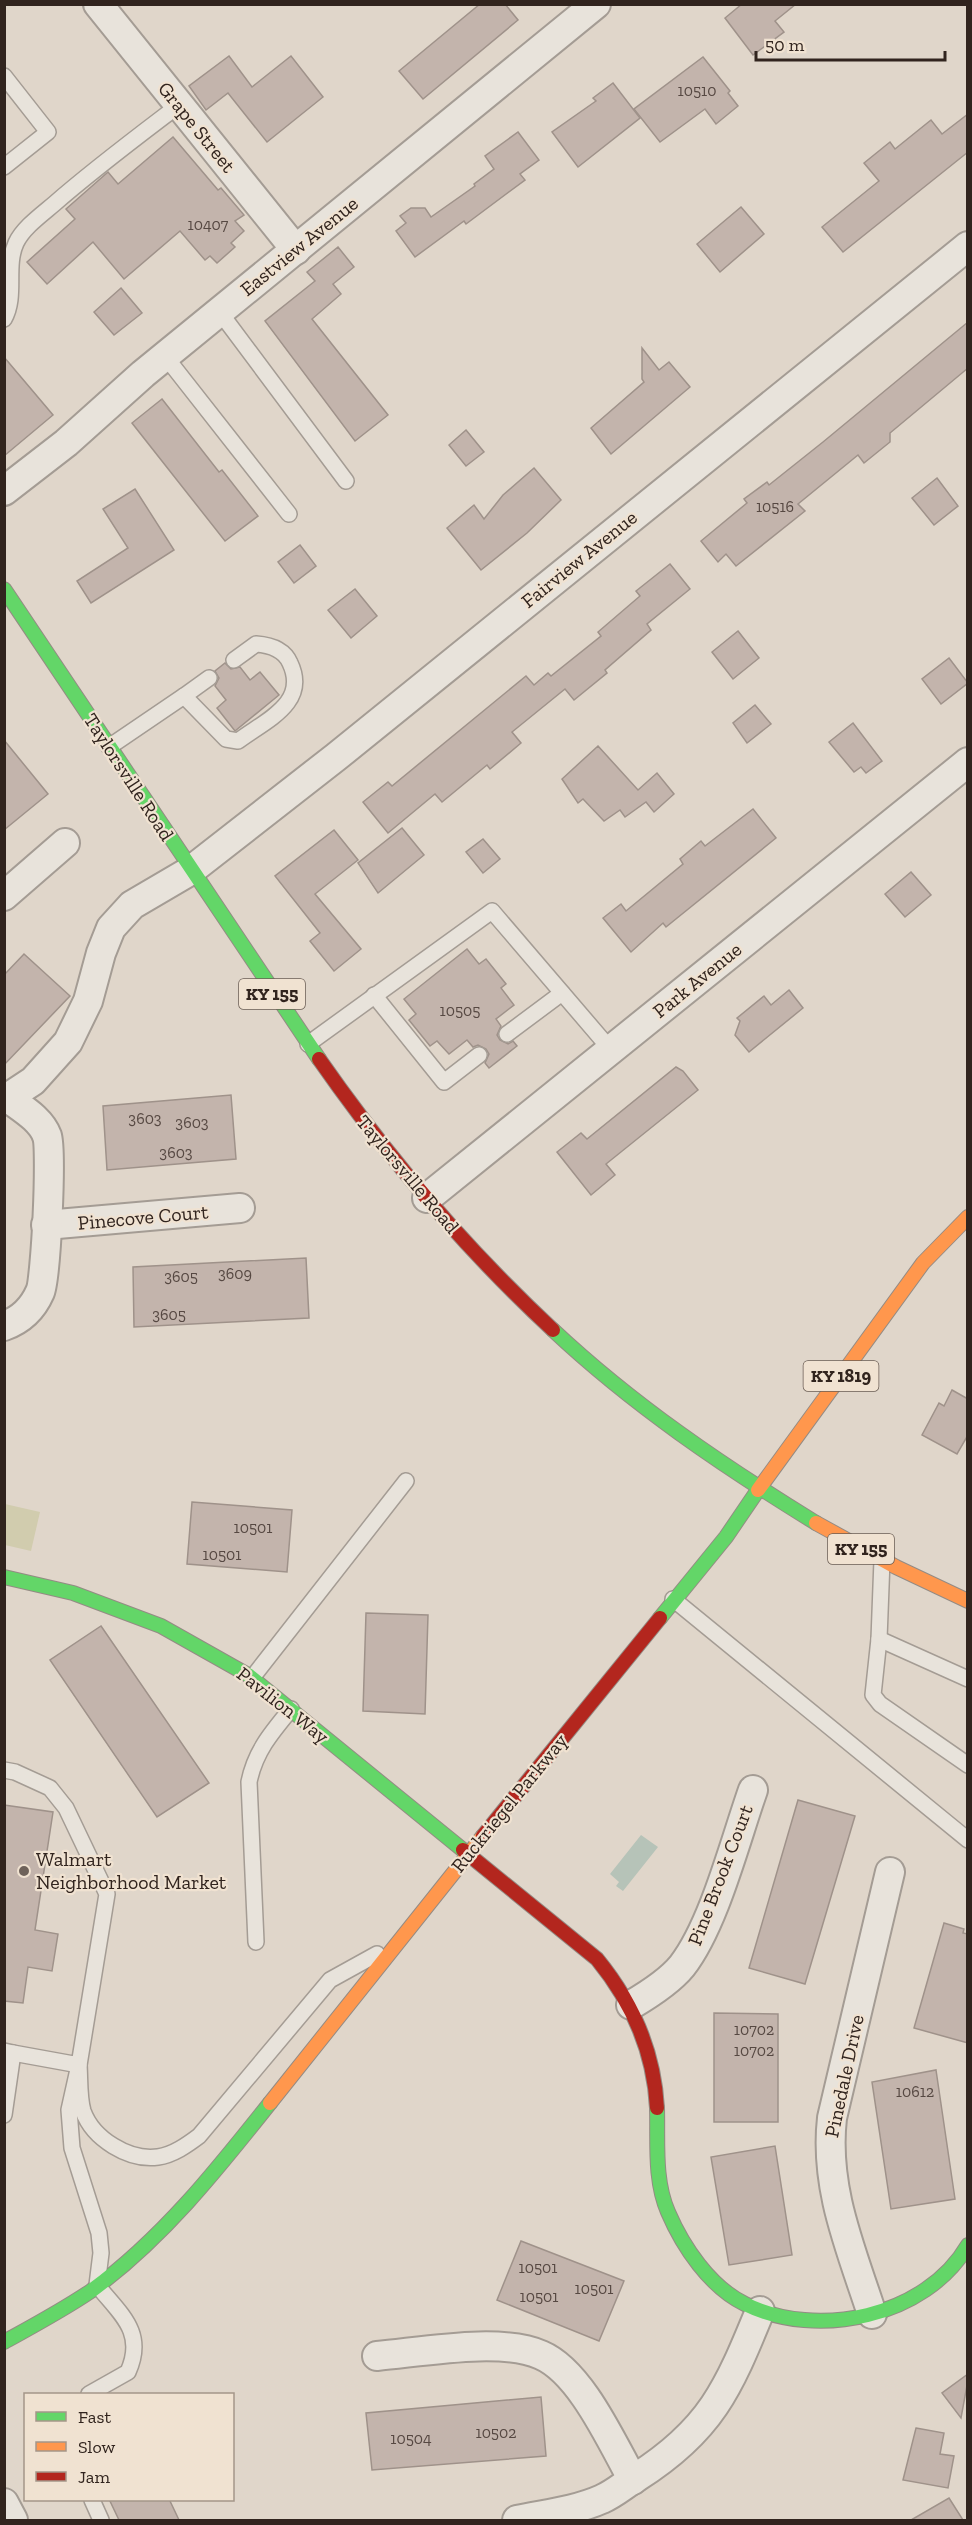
<svg xmlns="http://www.w3.org/2000/svg" width="972" height="2525" viewBox="0 0 972 2525" font-family="'Zilla Slab',serif">
<style>
.green{fill:#d1ccae}
.water{fill:#b6c3b8}
.building{fill:#c3b4ac;stroke:#9f928a;stroke-width:1.5}
.lines{fill:none;stroke-linecap:round;stroke-linejoin:round}
.lane-casing{stroke:#a49c94;stroke-width:18}
.street-casing{stroke:#a49c94;stroke-width:32}
.fast-casing{stroke:#948b84;stroke-width:16}
.slow-casing{stroke:#948b84;stroke-width:16}
.jam-casing{stroke:#948b84;stroke-width:16}
.lane{stroke:#e8e3db;stroke-width:15}
.street{stroke:#e8e3db;stroke-width:28}
.fast{stroke:#63d668;stroke-width:14}
.slow{stroke:#ff974d;stroke-width:14}
.jam{stroke:#b3261e;stroke-width:14}
.poi-dot{fill:#6e625a;stroke:#f0e2d1;stroke-width:2}
.labels{text-anchor:middle;dominant-baseline:central;stroke-width:4.5;stroke-linejoin:round;paint-order:stroke}
.number-label{font-size:16px;fill:#564842}
.shield{fill:#f0e2d1;stroke:#6a5d54;stroke-width:1.5}
.shield-label{font-size:18px;font-weight:bold;fill:#31241e}
.street-label{font-size:20px;fill:#31241e;stroke:#f0e2d1}
.poi-label{font-size:20px;fill:#31241e;stroke:#f0e2d1;text-anchor:start}
</style>
<rect width="100%" height="100%" fill="#e0d6ca"/>
<polygon class="green" points="5,1504 40,1512 31,1551 5,1545"/>
<polygon class="water" points="641,1835 658,1847 623,1891 616,1886 619,1882 610,1874"/>
<g class="building">
<polygon points="480,4 505,4 518,20 423,99 399,71"/>
<polygon points="742,4 796,4 775,21 784,32 753,55 725,18"/>
<polygon points="229,56 252,87 291,56 323,97 267,142 228,93 206,110 189,86"/>
<polygon points="703,57 730,91 728,93 738,106 716,124 705,109 660,142 634,109"/>
<polygon points="613,83 640,118 578,167 552,132 596,101 593,98"/>
<polygon points="968,114 968,152 843,252 822,227 879,181 864,163 890,142 895,149 931,120 942,134"/>
<polygon points="518,132 539,160 520,174 525,180 466,224 464,221 415,257 396,231 406,223 400,216 411,208 425,208 431,217 475,186 474,184 494,169 485,156"/>
<polygon points="173,137 218,190 221,188 244,215 235,221 244,231 231,243 235,247 217,263 210,256 205,260 180,231 124,279 93,242 47,284 27,262 75,219 66,209 108,172 118,184"/>
<polygon points="741,207 764,234 720,272 697,244"/>
<polygon points="338,247 354,267 333,284 341,294 312,319 388,415 355,441 265,321 315,281 307,272"/>
<polygon points="121,288 142,313 114,335 94,312"/>
<polygon points="968,322 968,368 890,433 890,442 864,463 858,455 798,504 805,511 736,566 726,554 718,562 701,541 747,503 744,499 767,482 769,485 823,442"/>
<polygon points="642,348 659,370 669,362 690,387 611,454 591,428 644,382 642,379"/>
<polygon points="4,357 53,415 4,456"/>
<polygon points="162,399 219,472 222,470 258,516 225,541 132,423"/>
<polygon points="466,430 484,452 466,466 449,445"/>
<polygon points="534,468 561,500 527,533 481,570 447,528 474,505 484,519 503,495"/>
<polygon points="937,478 958,506 934,525 912,498"/>
<polygon points="135,489 174,550 91,603 77,581 128,548 103,509"/>
<polygon points="300,545 316,566 294,583 278,562"/>
<polygon points="670,564 690,589 647,624 651,630 605,670 607,673 574,700 565,689 512,732 521,743 490,769 487,765 442,802 435,794 388,833 363,802 388,782 392,786 526,676 534,685 548,673 551,676 601,636 598,632 640,596 636,591"/>
<polygon points="355,589 377,616 351,638 328,610"/>
<polygon points="738,631 759,658 733,679 712,652"/>
<polygon points="949,658 968,683 941,704 922,679"/>
<polygon points="225,663 231,669 240,667 250,680 260,672 279,695 235,731 217,708 226,700 215,686 219,678 215,671"/>
<polygon points="755,705 771,724 747,743 733,723"/>
<polygon points="853,723 882,761 866,773 861,767 854,772 829,742"/>
<polygon points="4,740 48,794 4,830"/>
<polygon points="598,746 638,790 657,773 674,794 654,812 646,802 625,817 620,810 604,821 583,799 578,803 562,779"/>
<polygon points="753,809 776,838 666,927 663,923 631,952 603,918 621,904 626,911 683,864 680,859 701,841 705,846"/>
<polygon points="402,828 424,855 378,893 358,863"/>
<polygon points="334,830 358,860 315,894 361,949 334,971 310,941 320,933 275,876"/>
<polygon points="483,839 500,859 483,873 466,852"/>
<polygon points="911,872 931,895 905,917 885,894"/>
<polygon points="467,949 479,964 486,959 506,984 501,988 514,1005 496,1019 501,1026 497,1035 500,1040 508,1044 513,1041 517,1046 489,1068 485,1063 489,1054 486,1049 478,1045 473,1047 467,1040 449,1054 437,1041 430,1046 409,1020 416,1014 404,999"/>
<polygon points="24,954 70,996 4,1065 4,975"/>
<polygon points="789,990 803,1008 749,1052 735,1035 740,1021 737,1018 764,996 771,1005"/>
<polygon points="676,1067 683,1071 698,1090 606,1164 615,1175 591,1195 557,1152 581,1133 587,1139"/>
<polygon points="231,1095 236,1159 107,1170 103,1106"/>
<polygon points="306,1258 309,1318 134,1327 133,1267"/>
<polygon points="952,1390 968,1399 968,1435 957,1454 922,1435 939,1403 944,1406"/>
<polygon points="192,1502 292,1510 287,1572 187,1564"/>
<polygon points="366,1613 428,1615 425,1714 363,1711"/>
<polygon points="101,1626 209,1783 157,1817 50,1660"/>
<polygon points="798,1800 855,1816 805,1984 749,1968"/>
<polygon points="4,1805 53,1812 35,1930 58,1934 52,1971 28,1967 23,2003 4,2001"/>
<polygon points="944,1923 964,1929 963,1933 968,1934 968,2043 914,2028"/>
<polygon points="714,2013 778,2014 778,2122 714,2122"/>
<polygon points="936,2070 955,2199 891,2209 872,2082"/>
<polygon points="775,2146 792,2255 729,2265 711,2157"/>
<polygon points="521,2241 624,2281 599,2341 497,2300"/>
<polygon points="968,2374 968,2380 961,2418 942,2393"/>
<polygon points="541,2397 546,2456 372,2470 366,2413"/>
<polygon points="916,2428 944,2433 940,2454 954,2456 948,2488 903,2480"/>
<polygon points="949,2498 963,2520 911,2520"/>
<polygon points="109,2499 169,2499 179,2520 119,2520"/>
</g>
<g class="lines">
<defs>
<g id="lane">
<polyline points="4,76 48,132 4,167"/>
<polyline points="219,311 346,481"/>
<path d="M4,319C17,296 5,267 16,243C23,228 41,215 54,204C94,169 137,137 179,105"/>
<polyline points="165,356 289,514"/>
<path d="M209,678L184,696L226,739L238,741C266,720 309,703 290,663C284,649 270,645 256,644L234,660"/>
<polyline points="109,747 184,696"/>
<polyline points="374,995 444,1082 479,1055"/>
<polyline points="507,1034 562,993"/>
<polyline points="308,1044 492,911 611,1050"/>
<polyline points="882,1560 879,1639 873,1695 880,1704 968,1765"/>
<polyline points="673,1599 968,1840"/>
<polyline points="879,1639 968,1679"/>
<polyline points="252,1678 406,1481"/>
<polyline points="4,1770 15,1772 50,1788 66,1808 107,1894 79,2065 13,2053"/>
<path d="M256,1942L249,1782C255,1752 271,1733 291,1709"/>
<polyline points="4,2051 13,2053 4,2115"/>
<path d="M89,2394L128,2372C146,2332 120,2314 97,2285L101,2253L99,2233L72,2148L69,2110L79,2065C80,2079 79,2098 83,2111C93,2139 129,2161 158,2157C173,2155 187,2145 199,2136L330,1980L377,1954"/>
<polyline points="92,2500 101,2520"/>
</g>
<g id="street">
<polyline points="98,4 296,250"/>
<polyline points="4,491 66,443 143,374 596,4"/>
<polyline points="4,896 65,843"/>
<polyline points="4,1100 33,1081 68,1042 88,1001 101,953 111,928 132,905 190,871 336,757 968,246"/>
<polyline points="427,1198 968,762"/>
<polyline points="46,1225 240,1208"/>
<path d="M4,1326C21,1320 33,1308 40,1292C46,1280 52,1150 47,1136C41,1119 21,1108 8,1098"/>
<path d="M631,2005C648,1995 669,1982 682,1966C714,1925 735,1841 753,1790"/>
<path d="M872,2314C851,2249 824,2188 832,2118L890,1872"/>
<path d="M377,2356C422,2352 501,2337 541,2355C581,2372 612,2443 633,2480"/>
<polyline points="4,2503 13,2520"/>
<path d="M517,2520C545,2514 575,2511 602,2499C614,2494 625,2484 637,2477C711,2430 728,2389 760,2311"/>
</g>
<g id="fast">
<polyline points="4,589 319,1059"/>
<path d="M553,1330C633,1405 723,1466 816,1523"/>
<polyline points="4,1577 73,1593 161,1626 248,1675 463,1850"/>
<polyline points="660,1618 726,1537 758,1490"/>
<path d="M657,2108C658,2142 654,2180 668,2212C683,2247 710,2287 745,2304C817,2340 926,2317 968,2245"/>
<path d="M4,2342C33,2326 63,2310 91,2291C162,2239 216,2171 270,2103"/>
</g>
<g id="slow">
<polyline points="758,1490 923,1263 968,1217"/>
<polyline points="816,1523 896,1567 968,1601"/>
<polyline points="270,2103 483,1836"/>
</g>
<g id="jam">
<path d="M319,1059C388,1158 465,1248 553,1330"/>
<polyline points="483,1836 660,1618"/>
<path d="M463,1850L597,1959C633,2003 654,2051 657,2108"/>
</g>
</defs>
<use href="#lane" class="lane-casing"/>
<use href="#street" class="street-casing"/>
<use href="#fast" class="fast-casing"/>
<use href="#slow" class="slow-casing"/>
<use href="#jam" class="jam-casing"/>
<use href="#lane" class="lane"/>
<use href="#street" class="street"/>
<use href="#fast" class="fast"/>
<use href="#slow" class="slow"/>
<use href="#jam" class="jam"/>
</g>
<circle class="poi-dot" cx="24" cy="1871" r="6"/>
<g class="labels">
<g class="number-label">
<text x="697" y="90">10510</text>
<text x="208" y="224">10407</text>
<text x="775" y="506">10516</text>
<text x="460" y="1010">10505</text>
<text x="145" y="1118">3603</text>
<text x="192" y="1122">3603</text>
<text x="176" y="1152">3603</text>
<text x="235" y="1273">3609</text>
<text x="181" y="1276">3605</text>
<text x="169" y="1314">3605</text>
<text x="253" y="1527">10501</text>
<text x="222" y="1554">10501</text>
<text x="754" y="2029">10702</text>
<text x="754" y="2050">10702</text>
<text x="915" y="2091">10612</text>
<text x="538" y="2267">10501</text>
<text x="594" y="2288">10501</text>
<text x="539" y="2296">10501</text>
<text x="496" y="2432">10502</text>
<text x="411" y="2438">10504</text>
</g>
<g class="shield">
<rect x="239" y="979" width="66" height="30" rx="4.5"/>
<rect x="803.5" y="1361" width="75" height="30" rx="4.5"/>
<rect x="828" y="1534" width="66" height="30" rx="4.5"/>
</g>
<g class="shield-label">
<text x="272" y="994">KY 155</text>
<text x="841" y="1376">KY 1819</text>
<text x="861" y="1549">KY 155</text>
</g>
<g class="street-label">
<text transform="translate(197 127) rotate(51)">Grape Street</text>
<text transform="translate(299 246) rotate(-39)">Eastview Avenue</text>
<text transform="translate(579 559) rotate(-39)">Fairview Avenue</text>
<text transform="translate(129 777) rotate(57)">Taylorsville Road</text>
<text transform="translate(697 980) rotate(-39)">Park Avenue</text>
<text transform="translate(408 1174) rotate(50)">Taylorsville Road</text>
<text transform="translate(143 1217) rotate(-5)">Pinecove Court</text>
<text transform="translate(283 1705) rotate(38)">Pavilion Way</text>
<text transform="translate(509 1803) rotate(-51)">Ruckriegel Parkway</text>
<text transform="translate(720 1875) rotate(-69)">Pine Brook Court</text>
<text transform="translate(844 2076) rotate(-78)">Pinedale Drive</text>
</g>
<g class="poi-label">
<text x="36" y="1859">Walmart<tspan x="36" dy="23">Neighborhood Market</tspan></text>
</g>
</g>
<rect width="972" height="2525" fill="none" stroke="#31241e" stroke-width="12"/>
<rect x="24" y="2393" width="210" height="108" fill="#f0e2d1" stroke="#a49689" stroke-width="1.5"/>
<rect x="36" y="2412" width="30" height="9" fill="#63d668" stroke="#a49689" stroke-width="1.5"/>
<text x="78" y="2423" font-size="18" fill="#31241e">Fast</text>
<rect x="36" y="2442" width="30" height="9" fill="#ff974d" stroke="#a49689" stroke-width="1.5"/>
<text x="78" y="2453" font-size="18" fill="#31241e">Slow</text>
<rect x="36" y="2472" width="30" height="9" fill="#b3261e" stroke="#a49689" stroke-width="1.5"/>
<text x="78" y="2483" font-size="18" fill="#31241e">Jam</text>
<path d="M756 51v9h189v-9" fill="none" stroke="#31241e" stroke-width="3"/>
<text x="765" y="51" font-size="18" fill="#31241e" stroke="#f0e2d1" stroke-width="4.5" paint-order="stroke">50 m</text>
</svg>
